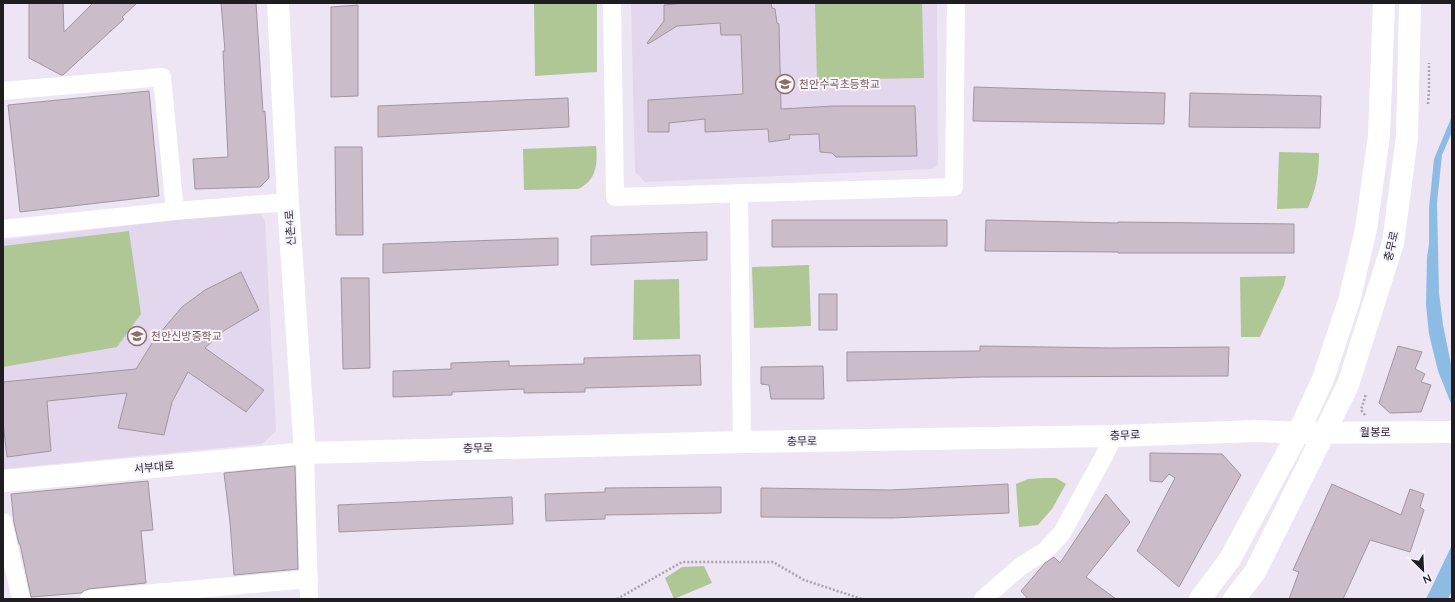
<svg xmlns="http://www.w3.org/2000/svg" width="1455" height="602" viewBox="0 0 1455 602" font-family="Quicksand,'Noto Sans KR',sans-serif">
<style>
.built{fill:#e2d7ed}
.green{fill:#afc795}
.water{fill:#8cbce3}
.building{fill:#cabdc9;stroke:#a195a0}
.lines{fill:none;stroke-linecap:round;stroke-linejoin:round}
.path{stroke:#a8a2ae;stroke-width:2.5;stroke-dasharray:2 2;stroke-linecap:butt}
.minor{stroke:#fff;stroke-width:18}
.tertiary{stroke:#fff;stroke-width:22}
.secondary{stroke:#fff;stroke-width:22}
.labels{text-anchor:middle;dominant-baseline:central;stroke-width:4;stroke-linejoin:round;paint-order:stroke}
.education-label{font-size:11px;fill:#785e54;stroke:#f8f4fd;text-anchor:start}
.street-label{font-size:11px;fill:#1f1d22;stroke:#f8f4fd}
</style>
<rect width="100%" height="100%" fill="#ede5f4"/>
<g class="built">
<polygon points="631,3 937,3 938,165 932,169 645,182 635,172"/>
<polygon points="259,211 265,221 276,431 262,444 3,469 3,240 183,219"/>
</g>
<g class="green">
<polygon points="534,3 597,3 597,72 535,76"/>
<polygon points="815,3 922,3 924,78 817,80"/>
<path d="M596,146C598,164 596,181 578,189L524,190L523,149Z"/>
<path d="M1279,152L1319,153C1319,174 1316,189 1308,208L1277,209Z"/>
<polygon points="129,231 141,314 117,347 3,367 3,246"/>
<polygon points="809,265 811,326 754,328 752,267"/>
<polygon points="1286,276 1284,285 1260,337 1241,337 1240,277"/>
<polygon points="679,279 680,339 633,340 634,280"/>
<polygon points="1043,478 1056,478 1066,484 1052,509 1038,525 1019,527 1016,484 1028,479"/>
<polygon points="704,566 712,583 674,599 665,578 682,567"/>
</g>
<g class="water">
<polygon points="1452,116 1452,132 1442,155 1437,203 1439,293 1443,325 1452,369 1452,406 1438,371 1429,334 1426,305 1427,258 1429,244 1429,208 1434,159"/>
<polygon points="1452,545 1452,591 1448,599 1426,599"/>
</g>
<g class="building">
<polygon points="29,3 63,3 64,32 93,3 137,3 122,17 124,19 63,75 61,75 29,58"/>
<polygon points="221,3 256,3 263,112 265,111 269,178 260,187 195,189 193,159 228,157 223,51 225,51"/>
<polygon points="686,3 771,3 772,8 775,9 777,23 779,24 781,109 834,106 915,106 917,156 836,157 832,153 820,152 819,134 789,135 790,139 769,142 768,129 705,132 705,119 669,123 669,132 648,132 648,100 743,94 741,35 721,35 720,23 677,26 648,44 647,43 664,21 664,5"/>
<polygon points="358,5 358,96 331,97 331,7"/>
<polygon points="974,87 1165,93 1164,124 973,121"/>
<polygon points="149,91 159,196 20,212 8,105"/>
<polygon points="1190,93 1321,96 1320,128 1189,127"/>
<polygon points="568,98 569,127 378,137 378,106"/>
<polygon points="335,147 362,147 363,235 336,235"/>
<polygon points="772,220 947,220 947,246 772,247"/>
<polygon points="986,220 1118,223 1118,222 1294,224 1294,253 1118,253 1118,252 985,251"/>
<polygon points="707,232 707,260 591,265 591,236"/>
<polygon points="558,238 558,265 383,273 383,244"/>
<polygon points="241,272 259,310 225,330 205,348 264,390 246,412 188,372 172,402 164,435 118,428 127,393 47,401 51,451 7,457 3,422 3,382 136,369 154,340 182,307 205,290"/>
<polygon points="341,278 369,278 370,368 343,369"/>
<rect x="819" y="294" width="18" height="36"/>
<polygon points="980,346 1111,348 1229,347 1228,376 980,377 847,381 847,352 980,351"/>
<polygon points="1398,346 1422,352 1415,369 1425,374 1421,382 1431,385 1421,412 1390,413 1379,403"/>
<polygon points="700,355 701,385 585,388 585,392 524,393 524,389 452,392 452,395 393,397 393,371 451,369 451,363 509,361 509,366 584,364 584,358"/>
<polygon points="823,366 824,399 771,399 769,385 761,384 761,367"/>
<polygon points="1150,453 1222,454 1241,475 1179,587 1137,551 1175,478 1169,474 1162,482 1150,481"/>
<polygon points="295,466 298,569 234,575 230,522 224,473"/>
<polygon points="148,481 153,530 141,531 146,583 88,589 81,593 31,597 20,544 19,544 14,523 11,494"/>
<polygon points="1008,484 1009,513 892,518 761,517 761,488 891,490"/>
<polygon points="1332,484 1401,515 1410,489 1424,494 1420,507 1424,510 1410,552 1370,540 1343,599 1289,599 1299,572 1293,570"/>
<polygon points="721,487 721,513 605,515 605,519 546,521 545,494 605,492 605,488"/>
<polygon points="1106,494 1130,522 1086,577 1116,599 1028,599 1021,591 1045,563 1054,557 1060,563"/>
<polygon points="512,497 513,524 339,532 338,505"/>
</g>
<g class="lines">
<g class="path">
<polyline points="1428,104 1429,90 1429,63"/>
<polyline points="1365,415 1361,410 1366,394"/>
<polyline points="617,599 682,562 773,562 804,580 862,599"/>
</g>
<g class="minor">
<polyline points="612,3 615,197 954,187 956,3"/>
<polyline points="3,91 162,77 175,211"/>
<polyline points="739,193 742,442"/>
<polyline points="3,229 175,211 288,202"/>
<polyline points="305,453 309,599"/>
<polyline points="3,522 21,599"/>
<polyline points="89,599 309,579"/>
<polyline points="983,599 1021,566 1045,551 1062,533 1104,456 1114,436"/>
</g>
<g class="tertiary">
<polyline points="278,3 288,202 305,453"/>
<polyline points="3,481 305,453 742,442 1114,436 1258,431 1298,433 1452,432"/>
</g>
<g class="secondary">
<polyline points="1200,599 1230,559 1298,433 1323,379 1349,301 1366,229 1379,136 1384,3"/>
<polyline points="1234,599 1255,572 1348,385 1393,243 1407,137 1410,3"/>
</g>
</g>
<defs>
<symbol id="school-ring" viewBox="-11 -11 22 22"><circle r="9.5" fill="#f8f4fd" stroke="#8d6e63" stroke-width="1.5"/><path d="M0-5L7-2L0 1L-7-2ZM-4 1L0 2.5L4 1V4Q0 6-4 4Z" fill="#8d6e63"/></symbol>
</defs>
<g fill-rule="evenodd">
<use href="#school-ring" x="774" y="73" width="22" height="22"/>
<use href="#school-ring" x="126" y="325" width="22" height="22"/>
</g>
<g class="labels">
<g class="education-label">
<text x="799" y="84">천안수곡초등학교</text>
<text x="151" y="336">천안신방중학교</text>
</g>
<g class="street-label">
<text transform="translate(290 228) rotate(-94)">신촌4로</text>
<text transform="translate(1391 246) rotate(-77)">충무로</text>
<text x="1375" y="432">월봉로</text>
<text transform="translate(1125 435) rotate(-2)">충무로</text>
<text transform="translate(802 441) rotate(-1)">충무로</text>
<text transform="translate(478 448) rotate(-1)">충무로</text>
<text transform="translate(154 467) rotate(-5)">서부대로</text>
</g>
</g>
<rect width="1455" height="602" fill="none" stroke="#1f1d22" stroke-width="8"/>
<g transform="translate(1423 570) rotate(156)" stroke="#f8f4fd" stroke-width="3" paint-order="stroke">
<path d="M0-3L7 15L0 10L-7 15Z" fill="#1f1d22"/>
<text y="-6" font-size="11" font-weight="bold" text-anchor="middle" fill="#1f1d22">N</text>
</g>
</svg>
